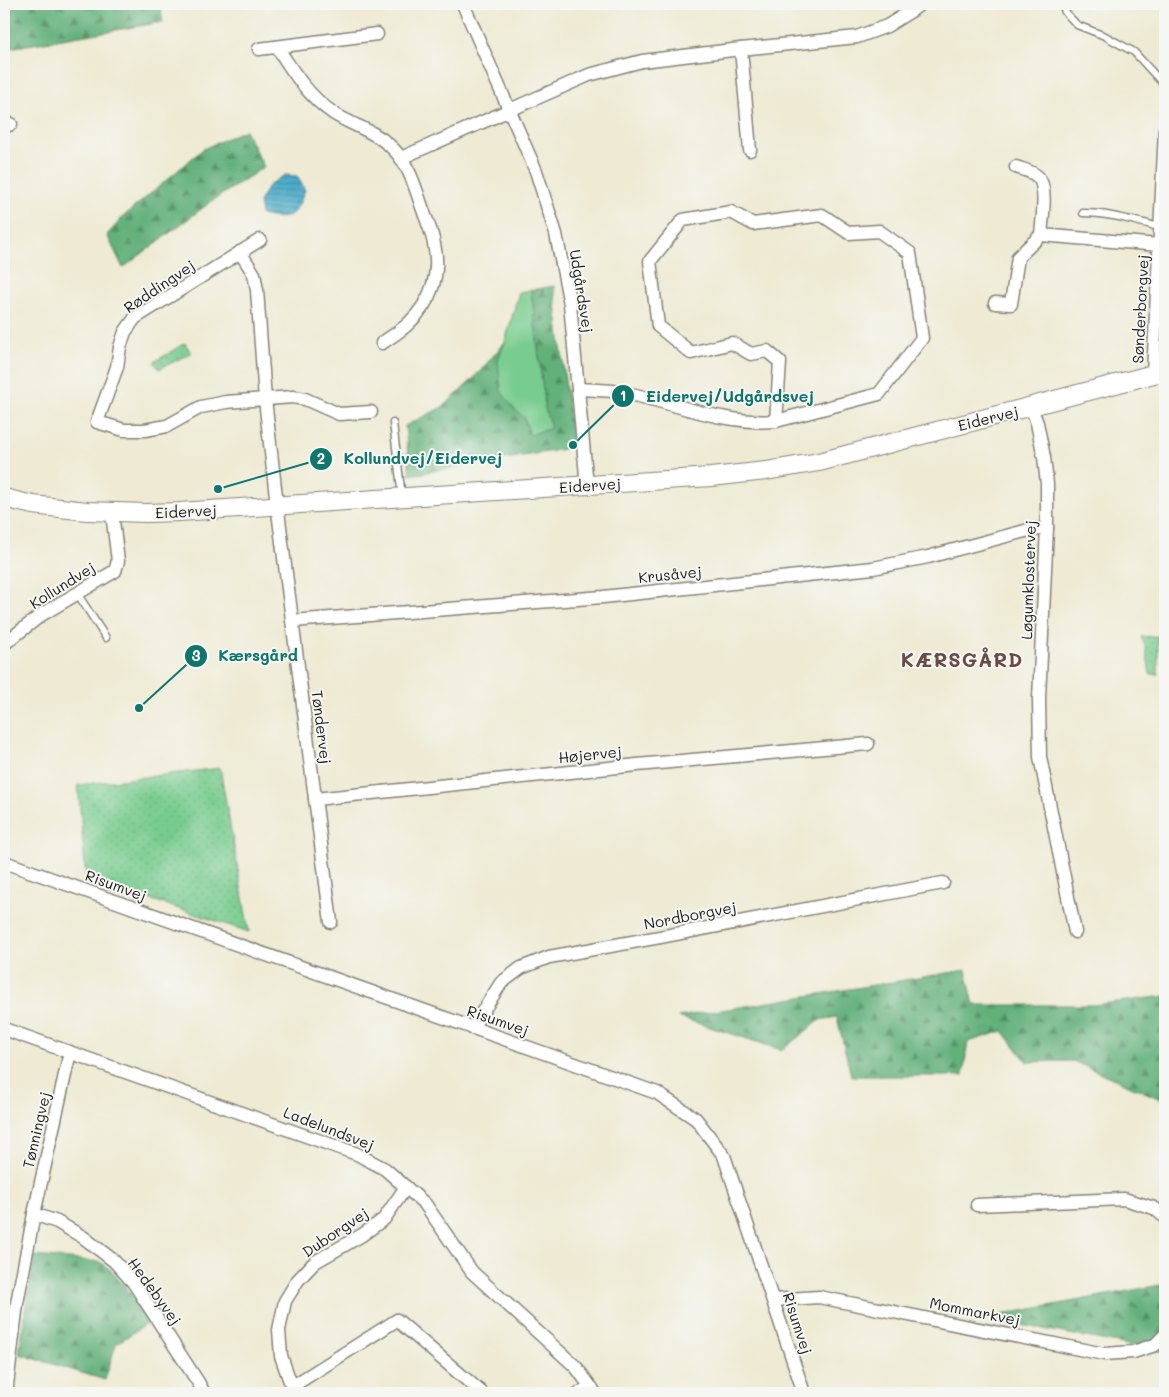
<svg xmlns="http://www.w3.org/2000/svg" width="1169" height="1397" viewBox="0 0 1169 1397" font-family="Mali,sans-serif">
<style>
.grass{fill:url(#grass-dots);stroke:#4a7456}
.forest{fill:url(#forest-firs);stroke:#3f664b}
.pitch{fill:#78cc8f;stroke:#4a7456}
.water{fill:url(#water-rules);stroke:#326472}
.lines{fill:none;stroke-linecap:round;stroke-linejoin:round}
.lane-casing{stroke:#858378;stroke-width:9}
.street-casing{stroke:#858378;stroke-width:15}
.secondary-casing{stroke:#858378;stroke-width:20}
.lane{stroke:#fff;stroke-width:6}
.street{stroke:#fff;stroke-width:12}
.secondary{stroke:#fff;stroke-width:18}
.labels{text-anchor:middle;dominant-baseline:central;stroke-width:4;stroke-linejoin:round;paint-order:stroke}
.street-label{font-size:15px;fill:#1c1c1c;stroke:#f6f6f2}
.district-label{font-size:20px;font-weight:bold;letter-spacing:1px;fill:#6b4b47;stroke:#f6f6f2}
.leader{fill:none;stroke:#0f766e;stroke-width:2}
.callout-dot{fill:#0f766e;stroke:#f6f6f2;stroke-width:2}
.mark-label{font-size:15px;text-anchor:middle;font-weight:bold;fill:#fff}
.callout-label{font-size:16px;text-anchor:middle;font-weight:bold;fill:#0f766e;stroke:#f6f6f2;stroke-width:4;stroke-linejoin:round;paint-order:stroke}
</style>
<defs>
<pattern id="grass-dots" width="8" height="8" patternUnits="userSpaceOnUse" patternTransform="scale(1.25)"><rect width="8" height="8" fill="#78cc8f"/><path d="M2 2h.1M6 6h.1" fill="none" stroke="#67af7b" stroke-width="1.8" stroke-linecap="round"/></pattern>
<pattern id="forest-firs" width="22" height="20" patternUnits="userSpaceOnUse" patternTransform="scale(1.25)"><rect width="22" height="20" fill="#62b07a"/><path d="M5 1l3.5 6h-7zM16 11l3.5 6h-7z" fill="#508e63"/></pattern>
<pattern id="water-rules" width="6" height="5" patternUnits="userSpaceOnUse" patternTransform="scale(1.25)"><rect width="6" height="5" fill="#49abc9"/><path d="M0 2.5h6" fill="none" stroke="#3c8aa2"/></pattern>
</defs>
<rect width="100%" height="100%" fill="#f6f6f2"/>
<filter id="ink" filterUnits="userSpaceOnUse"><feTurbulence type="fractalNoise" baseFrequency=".02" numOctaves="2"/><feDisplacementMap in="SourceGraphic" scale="10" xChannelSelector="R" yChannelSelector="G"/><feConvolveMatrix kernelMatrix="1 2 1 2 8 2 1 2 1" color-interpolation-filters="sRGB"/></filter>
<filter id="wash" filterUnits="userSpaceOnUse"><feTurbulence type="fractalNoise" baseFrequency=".0096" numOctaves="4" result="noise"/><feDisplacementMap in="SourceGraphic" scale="20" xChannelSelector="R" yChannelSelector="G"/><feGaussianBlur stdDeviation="1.12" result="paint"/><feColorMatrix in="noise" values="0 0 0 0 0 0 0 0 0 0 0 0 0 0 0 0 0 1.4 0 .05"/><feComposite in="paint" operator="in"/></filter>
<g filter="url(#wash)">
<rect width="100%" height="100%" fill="#eeead3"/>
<g class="grass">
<polygon points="185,343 191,353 159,369 154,362"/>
<polygon points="1158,636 1158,674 1150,674 1146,649 1141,637"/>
<polygon points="220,768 249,932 86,878 78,785"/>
</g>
<g class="forest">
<polygon points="4,4 160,4 163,22 4,49"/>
<polygon points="245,130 264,167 212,201 123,268 107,235 124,216 203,149"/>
<polygon points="554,286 572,440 565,441 565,449 410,475 405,426 444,406 474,378 505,342 498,360 524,417 530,435 550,428 545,409 531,290"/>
<polygon points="966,970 974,1005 1093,1005 1165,996 1165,1101 1073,1061 1027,1062 1003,1031 968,1042 963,1076 851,1076 837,1017 820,1020 782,1050 678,1017"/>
<polygon points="35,1256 101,1262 113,1272 129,1291 149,1322 116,1344 105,1380 19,1354 26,1304"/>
<polygon points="1165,1284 1165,1352 984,1318"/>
</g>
<polygon class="pitch" points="531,290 545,409 551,428 530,435 524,417 514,409 501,391 498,360 505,342 519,292"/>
<path class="water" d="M285,175L297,176L305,190C295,216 290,222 261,215L259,202L269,185Z"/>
</g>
<g filter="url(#ink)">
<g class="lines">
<defs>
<g id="lane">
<polyline points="1062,4 1065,12 1077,25 1105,36 1134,52 1165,86"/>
<path d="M1083,213C1109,213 1134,221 1160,227"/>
<polyline points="393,423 402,497"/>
<polyline points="77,593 106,638"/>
</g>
<g id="street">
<polyline points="463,4 536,171 556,234 570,304 587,486"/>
<path d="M277,47C293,72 308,96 333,113C351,125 373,130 389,145C407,160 414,183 421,204C425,217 432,231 434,244C441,274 431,302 409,323C401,331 391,337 382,343"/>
<polyline points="259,49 377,34"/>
<polyline points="741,49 750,150"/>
<polyline points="4,127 11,124"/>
<polyline points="401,158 589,75 642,61 741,49 857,37 887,26 911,11 920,4"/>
<path d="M1016,167C1024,170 1032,171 1038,177C1048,187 1042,220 1041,235"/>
<polyline points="260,240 135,318 125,332 120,347 117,367 97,422 124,430 145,430 167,426 201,407 226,402 293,397 305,399 339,414 371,412"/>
<polyline points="240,252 254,274 257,290 265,399 275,488 331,922"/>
<polyline points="995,303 1011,304 1018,257 1041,235 1159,245"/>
<polyline points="1153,375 1165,130"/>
<path d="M579,389C593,390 608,390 621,392C673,402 723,425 776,421L879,394L922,338L910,253L879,231L849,233L822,215L753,224L731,212L683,220L650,261L658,326L691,353L732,343L751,354L767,351L780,362L776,421"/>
<polyline points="1031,407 1037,423 1044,457 1047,484 1047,528 1039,698 1040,757 1075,932"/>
<polyline points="292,621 603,597 873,568 928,557 1025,531 1047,528"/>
<polyline points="4,644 41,615 115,571 118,561 112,513"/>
<polyline points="315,799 637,765 868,744"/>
<polyline points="4,862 657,1093 696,1119 724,1156 804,1393"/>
<polyline points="472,1028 501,983 521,968 549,957 660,937 943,883"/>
<polyline points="4,1029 357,1154 385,1169 425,1204 472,1272 576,1367 595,1393"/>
<polyline points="977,1205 1124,1199 1154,1208 1165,1217"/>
<polyline points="34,1214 57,1222 83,1237 114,1261 133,1282 198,1382 204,1393"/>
<polyline points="773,1300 819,1297 1104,1354 1133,1352 1155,1345 1165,1335"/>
<polyline points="291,1387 397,1320 482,1393"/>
<polyline points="7,1393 7,1385 17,1303 34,1214 70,1052"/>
<polyline points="294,1393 281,1356 279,1330 285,1301 298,1280 315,1262 362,1235 384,1219 406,1187"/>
<polyline points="579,1393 592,1388"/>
</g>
<polyline id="secondary" points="4,498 33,505 87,511 146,513 179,512 711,477 766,471 819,462 1165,371"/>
</defs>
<use href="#lane" class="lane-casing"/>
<use href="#street" class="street-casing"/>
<use href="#secondary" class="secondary-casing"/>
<use href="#lane" class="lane"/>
<use href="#street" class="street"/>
<use href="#secondary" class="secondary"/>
</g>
</g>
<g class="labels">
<g class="street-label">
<text transform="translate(159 286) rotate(-34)">Røddingvej</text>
<text transform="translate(582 291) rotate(81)">Udgårdsvej</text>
<text transform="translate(1140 309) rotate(-87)">Sønderborgvej</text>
<text transform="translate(988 418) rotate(-14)">Eidervej</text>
<text transform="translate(590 485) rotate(-4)">Eidervej</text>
<text transform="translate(186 511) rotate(-3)">Eidervej</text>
<text transform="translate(670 574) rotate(-6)">Krusåvej</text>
<text transform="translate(1028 580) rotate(-88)">Løgumklostervej</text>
<text transform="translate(62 585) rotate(-32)">Kollundvej</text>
<text transform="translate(322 727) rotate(83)">Tøndervej</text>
<text transform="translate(590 754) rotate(-6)">Højervej</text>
<text transform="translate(116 885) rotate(20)">Risumvej</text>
<text transform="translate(690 915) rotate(-11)">Nordborgvej</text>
<text transform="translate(498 1020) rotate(19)">Risumvej</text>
<text transform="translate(329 1128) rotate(21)">Ladelundsvej</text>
<text transform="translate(36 1130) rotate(-77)">Tønningvej</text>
<text transform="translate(335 1232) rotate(-34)">Duborgvej</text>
<text transform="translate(155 1291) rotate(54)">Hedebyvej</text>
<text transform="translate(975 1311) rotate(11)">Mommarkvej</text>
<text transform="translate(798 1323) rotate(72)">Risumvej</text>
</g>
<g class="district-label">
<text x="962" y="659">KÆRSGÅRD</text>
</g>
</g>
<path class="leader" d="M573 445L623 396M218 489L321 459M139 708L196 656"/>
<g class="callout-dot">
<circle cx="573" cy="445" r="5"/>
<circle cx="218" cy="489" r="5"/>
<circle cx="139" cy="708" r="5"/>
<circle cx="623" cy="396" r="12"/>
<circle cx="321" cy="459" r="12"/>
<circle cx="196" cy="656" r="12"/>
</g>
<g class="mark-label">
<text x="623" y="401">1</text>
<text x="321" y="464">2</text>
<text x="196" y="661">3</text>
</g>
<g class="callout-label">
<text x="730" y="402">Eidervej/Udgårdsvej</text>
<text x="423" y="464">Kollundvej/Eidervej</text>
<text x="258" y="661">Kærsgård</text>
</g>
<rect width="1169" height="1397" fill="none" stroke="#f6f6f2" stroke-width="20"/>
</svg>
